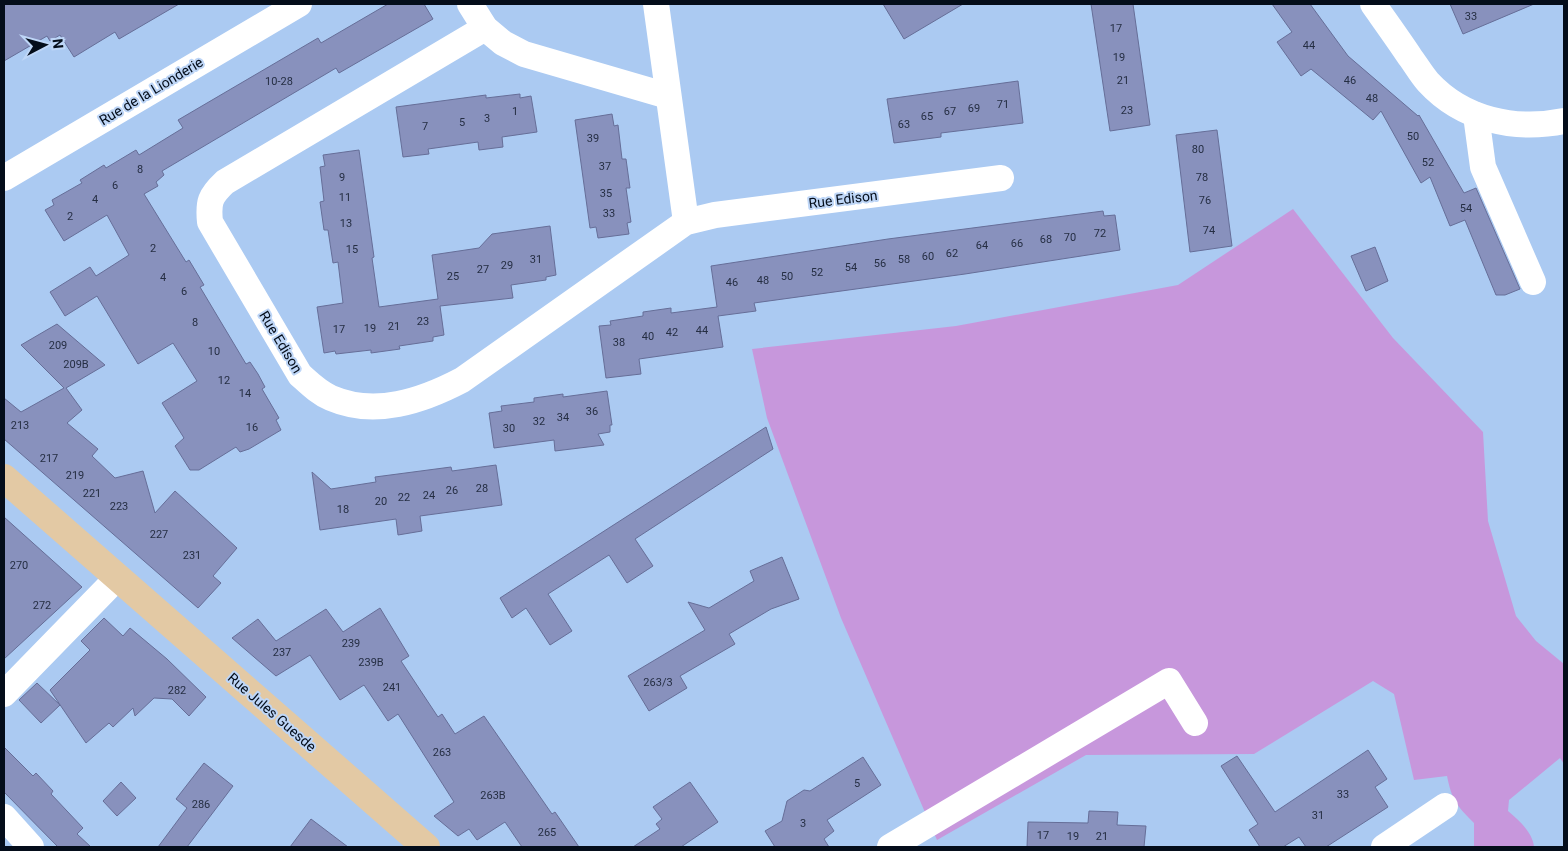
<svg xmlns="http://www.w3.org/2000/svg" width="1568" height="851" viewBox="0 0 1568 851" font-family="Roboto,sans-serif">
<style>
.green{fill:#c797dc}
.building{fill:#8891bd;stroke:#666e98}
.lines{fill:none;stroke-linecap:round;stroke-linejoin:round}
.minor{stroke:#fff;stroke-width:26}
.major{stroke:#e3c9a4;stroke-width:28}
.labels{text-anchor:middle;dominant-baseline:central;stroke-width:4;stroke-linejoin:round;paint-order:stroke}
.number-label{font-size:11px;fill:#252e43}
.street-label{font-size:14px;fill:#040d1a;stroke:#bed6f7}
</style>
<rect width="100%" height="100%" fill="#abcaf2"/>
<path class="green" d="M1293,209L1393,338L1483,432L1488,521L1516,616L1536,641L1564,664V764L1560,758L1509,800L1508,811C1519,820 1533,833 1534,847H1474V823C1456,805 1452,800 1447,776L1414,780L1394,694L1373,681L1254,754L1086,755L937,840L841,618L767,418L752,349L956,326L1178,285Z"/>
<g class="building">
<polygon points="4,4 179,4 119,39 115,32 74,57 60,35 50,41 47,36 4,61"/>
<polygon points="388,4 424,4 433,19 339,73 336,68 162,171 164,175 156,182 158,186 144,194 186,262 189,260 204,285 200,287 246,364 250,362 258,374 265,387 262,389 279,418 276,420 281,430 249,449 240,452 236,447 199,470 190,470 175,446 184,438 162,403 197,381 173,343 138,364 97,296 65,316 50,292 90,267 96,276 129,255 107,215 64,241 45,210 54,205 52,200 82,183 80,180 104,165 106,168 136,150 139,155 183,128 178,120 318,38 321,43"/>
<polygon points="883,4 963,4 904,39"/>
<polygon points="1091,4 1133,4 1150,125 1110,131"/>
<polygon points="1272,4 1310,4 1348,56 1418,116 1419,115 1464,193 1476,188 1520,289 1505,295 1496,295 1465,220 1450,226 1430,177 1421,183 1381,111 1373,120 1311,69 1301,76 1277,42 1292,32"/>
<polygon points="1450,4 1534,4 1463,34"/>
<polygon points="1018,81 1023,123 941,133 941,137 894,143 887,99"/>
<polygon points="520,94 520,98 531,96 537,132 502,137 503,147 479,150 478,142 428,149 429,154 403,157 396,107 486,95 486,98"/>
<polygon points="612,114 614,126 618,125 622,159 626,159 630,188 626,188 631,222 627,223 629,234 598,238 596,227 590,228 575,120"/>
<polygon points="1217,130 1232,246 1190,252 1176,135"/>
<polygon points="359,150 374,257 372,258 379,307 438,299 432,255 479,248 492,234 550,226 556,275 546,277 546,280 511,285 513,298 440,306 444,335 433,337 433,341 399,346 400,349 371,353 371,350 336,354 335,351 324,353 317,307 343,303 338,262 333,263 328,230 324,230 320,202 324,201 320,167 325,166 323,155"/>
<polygon points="1103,211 1104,216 1115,215 1120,250 965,274 754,303 756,311 718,316 723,347 639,359 641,374 606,378 599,326 611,325 610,321 643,316 643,312 671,308 671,313 717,307 711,266 888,239"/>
<polygon points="1375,247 1388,281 1366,291 1351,256"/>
<polygon points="57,324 105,365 66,388 82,410 67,423 98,449 92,456 115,478 143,471 155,513 175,491 237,548 213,576 221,583 198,608 4,439 4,398 21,412 64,388 21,345"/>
<polygon points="607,391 612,425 610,425 610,432 598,434 604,445 555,451 554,440 494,448 489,413 502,411 501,406 534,402 534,398 563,394 563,397"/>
<polygon points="766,427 773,449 635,539 653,566 627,583 609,555 548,594 572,631 550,645 526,608 512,618 500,598"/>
<polygon points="496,465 502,505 420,516 422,531 398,535 396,519 320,530 312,472 331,489 376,482 375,477 451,467 452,471"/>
<polygon points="4,517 82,587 4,659"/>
<polygon points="782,557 799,599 771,609 729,634 735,644 680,676 687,688 649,711 628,676 705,630 688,602 709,608 754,581 750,571"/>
<polygon points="380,608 409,656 401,661 438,717 442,714 455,734 484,716 552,814 555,812 579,847 522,847 505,822 477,840 469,829 458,836 434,816 454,802 398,714 388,721 364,685 340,700 310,655 276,676 232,638 258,619 276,641 326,609 343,632"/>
<polygon points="104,618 123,636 130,628 167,659 206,697 189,716 172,699 154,698 135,716 133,708 113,727 109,723 86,743 50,690 90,650 81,641"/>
<polygon points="37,683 60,705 41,723 19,700"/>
<polygon points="4,747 33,776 36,773 53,791 51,794 83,828 77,834 91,847 58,847 4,792"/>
<polygon points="1368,750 1387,779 1375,787 1388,807 1326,847 1306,847 1299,837 1283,847 1260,847 1249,830 1258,824 1221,766 1237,756 1275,812"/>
<polygon points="863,757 881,785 827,820 834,831 824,839 829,847 775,847 765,831 782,821 787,801 804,790 810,791"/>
<polygon points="204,763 233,786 187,847 158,847 187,808 176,799"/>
<polygon points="121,782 136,798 117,816 103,801"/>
<polygon points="690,782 718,822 681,847 633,847 660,829 656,824 662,819 653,807"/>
<polygon points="1089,811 1118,812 1117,825 1146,826 1144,847 1027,847 1028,822 1088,823"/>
<polygon points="311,819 348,847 290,847"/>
</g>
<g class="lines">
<g class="minor">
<polyline points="470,4 485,28 503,43 524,54 668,96"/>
<polyline points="656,4 686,222"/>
<path d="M1373,4C1385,21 1398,39 1410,57C1416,65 1421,74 1428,82C1463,120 1515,131 1564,121"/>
<path d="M485,28L225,182C210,196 208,202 210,222L300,375C310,384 319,393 331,398C375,417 422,401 462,380L686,222L715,215L1001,178"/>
<polyline points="1476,115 1483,167 1533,282"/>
<polyline points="4,178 299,4"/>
<polyline points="4,694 118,577"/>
<polyline points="4,817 31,847"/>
<polyline points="890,847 1169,681 1195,723"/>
<polyline points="1384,847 1445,806"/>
</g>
<polyline class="major" points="4,478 426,847"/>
</g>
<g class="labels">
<g class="number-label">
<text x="1471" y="16">33</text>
<text x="1116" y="28">17</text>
<text x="1309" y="45">44</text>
<text x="1119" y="57">19</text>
<text x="1123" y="80">21</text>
<text x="1350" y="80">46</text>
<text x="279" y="81">10-28</text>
<text x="1372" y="98">48</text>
<text x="1003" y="104">71</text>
<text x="974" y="108">69</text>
<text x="1127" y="110">23</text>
<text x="515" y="111">1</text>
<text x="950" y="111">67</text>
<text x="927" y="116">65</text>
<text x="487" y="118">3</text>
<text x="462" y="122">5</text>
<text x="904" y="124">63</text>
<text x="425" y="126">7</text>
<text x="1413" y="136">50</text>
<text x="593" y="138">39</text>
<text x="1198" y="149">80</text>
<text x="1428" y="162">52</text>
<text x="605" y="166">37</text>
<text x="140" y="169">8</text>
<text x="342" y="177">9</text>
<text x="1202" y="177">78</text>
<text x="115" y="185">6</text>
<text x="606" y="193">35</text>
<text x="345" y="197">11</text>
<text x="95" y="199">4</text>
<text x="1205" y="200">76</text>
<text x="1466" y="208">54</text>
<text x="609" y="213">33</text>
<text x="70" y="216">2</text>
<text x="346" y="223">13</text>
<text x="1209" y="230">74</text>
<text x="1100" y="233">72</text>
<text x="1070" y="237">70</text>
<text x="1046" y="239">68</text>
<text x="1017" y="243">66</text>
<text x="982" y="245">64</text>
<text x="153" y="248">2</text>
<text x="352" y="249">15</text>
<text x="952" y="253">62</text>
<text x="928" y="256">60</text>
<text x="536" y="259">31</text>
<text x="904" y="259">58</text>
<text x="880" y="263">56</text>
<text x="507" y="265">29</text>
<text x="851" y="267">54</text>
<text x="483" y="269">27</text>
<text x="817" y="272">52</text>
<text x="453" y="276">25</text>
<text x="787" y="276">50</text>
<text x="163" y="277">4</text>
<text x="763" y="280">48</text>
<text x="732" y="282">46</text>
<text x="184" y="291">6</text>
<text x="423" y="321">23</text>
<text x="195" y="322">8</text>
<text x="394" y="326">21</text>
<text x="370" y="328">19</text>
<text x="339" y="329">17</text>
<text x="702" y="330">44</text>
<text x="672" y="332">42</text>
<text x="648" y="336">40</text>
<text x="619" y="342">38</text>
<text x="58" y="345">209</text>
<text x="214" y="351">10</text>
<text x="76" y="364">209B</text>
<text x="224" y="380">12</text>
<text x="245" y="393">14</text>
<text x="592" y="411">36</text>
<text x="563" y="417">34</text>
<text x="539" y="421">32</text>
<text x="20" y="425">213</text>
<text x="252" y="427">16</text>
<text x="509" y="428">30</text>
<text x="49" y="458">217</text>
<text x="75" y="475">219</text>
<text x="482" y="488">28</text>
<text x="452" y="490">26</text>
<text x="92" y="493">221</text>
<text x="429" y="495">24</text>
<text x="404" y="497">22</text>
<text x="381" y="501">20</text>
<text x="119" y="506">223</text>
<text x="343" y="509">18</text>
<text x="159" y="534">227</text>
<text x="192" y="555">231</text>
<text x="19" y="565">270</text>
<text x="42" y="605">272</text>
<text x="351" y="643">239</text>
<text x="282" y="652">237</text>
<text x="371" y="662">239B</text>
<text x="658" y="682">263/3</text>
<text x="392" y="687">241</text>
<text x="177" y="690">282</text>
<text x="442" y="752">263</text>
<text x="857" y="783">5</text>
<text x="1343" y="794">33</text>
<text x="493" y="795">263B</text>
<text x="201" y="804">286</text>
<text x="1318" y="815">31</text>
<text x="803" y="823">3</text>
<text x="547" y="832">265</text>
<text x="1043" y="835">17</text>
<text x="1073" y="836">19</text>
<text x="1102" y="836">21</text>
</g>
<g class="street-label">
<text transform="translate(151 91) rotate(-31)">Rue de la Lionderie</text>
<text transform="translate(843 199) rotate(-7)">Rue Edison</text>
<text transform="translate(281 342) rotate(59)">Rue Edison</text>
<text transform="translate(272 712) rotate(41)">Rue Jules Guesde</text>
</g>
</g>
<rect width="1568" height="851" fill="none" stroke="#040d1a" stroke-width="10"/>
<g transform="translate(45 45) rotate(84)" stroke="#bed6f7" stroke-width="4" paint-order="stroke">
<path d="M0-4L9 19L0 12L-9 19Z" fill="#040d1a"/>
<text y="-8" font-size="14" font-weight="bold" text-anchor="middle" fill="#040d1a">N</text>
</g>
</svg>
